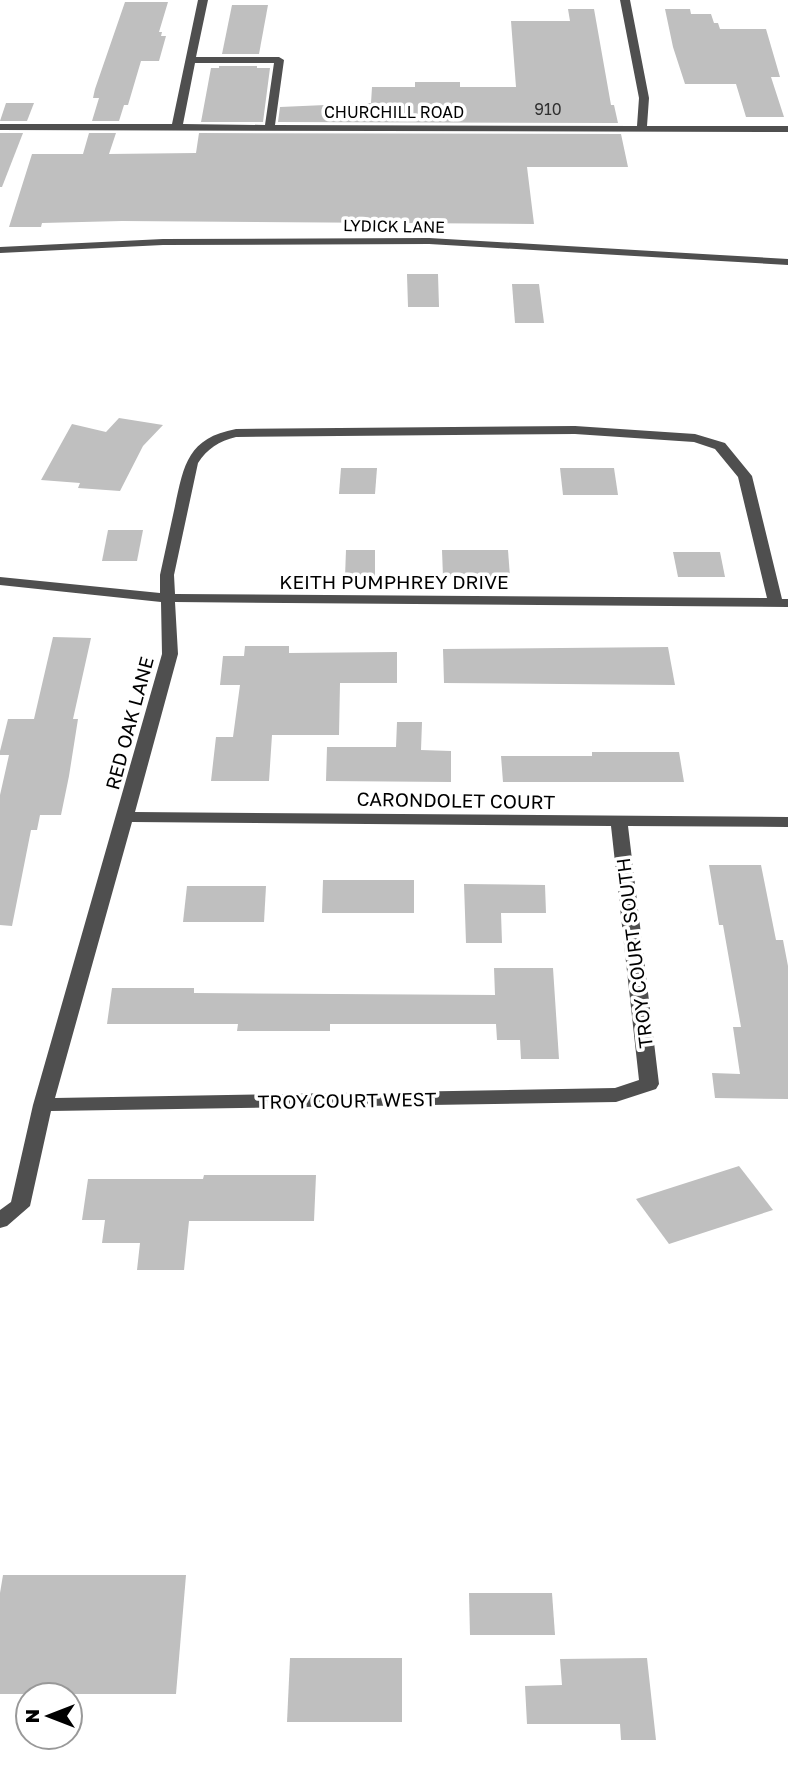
<svg xmlns="http://www.w3.org/2000/svg" width="788" height="1765" viewBox="0 0 788 1765" font-family="'Golos Text',sans-serif">
<style>
.building{fill:#bfbfbf}
.lines{fill:none;stroke-linecap:round;stroke-linejoin:round}
.minor{fill:#4f4f4f;fill-rule:evenodd}
.labels{text-anchor:middle;dominant-baseline:central;stroke-width:7;stroke-linejoin:round;paint-order:stroke}
.number-label{font-size:16px;fill:#303030}
.far-street-label{font-size:16px;fill:#000;stroke:#fff}
.street-label{font-size:19px;fill:#000;stroke:#fff}
</style>
<rect width="100%" height="100%" fill="#fff"/>
<g class="building">
<polygon points="125,2 168,2 159,32 162,32 161,36 166,36 159,61 141,61 128,105 124,105 119,121 92,121 99,98 93,98 95,89"/>
<polygon points="232,5 268,5 259,54 222,54"/>
<polygon points="568,9 594,9 611,105 614,105 618,123 278,122 280,107 371,103 372,87 415,87 415,82 460,82 460,87 516,87 511,21 570,21"/>
<polygon points="665,9 690,9 691,14 711,14 714,23 718,23 720,29 766,29 780,77 771,77 784,117 746,117 736,84 685,84 673,47"/>
<polygon points="219,66 257,66 257,68 270,68 263,122 201,122 211,68 219,68"/>
<polygon points="6,103 34,103 27,121 0,121"/>
<polygon points="0,133 23,133 2,187 0,187"/>
<polygon points="89,133 116,133 109,154 196,153 199,133 621,134 628,167 527,167 534,224 122,221 42,223 41,227 9,227 32,154 83,154"/>
<polygon points="407,274 438,274 439,307 408,307"/>
<polygon points="512,284 539,284 544,323 515,323"/>
<polygon points="119,418 163,425 143,446 120,491 78,488 80,483 41,480 72,424 106,432"/>
<polygon points="341,468 377,468 375,494 339,494"/>
<polygon points="560,468 614,468 618,495 563,495"/>
<polygon points="108,530 143,530 137,561 102,561"/>
<polygon points="346,550 375,550 375,577 345,577"/>
<polygon points="442,550 508,550 510,577 443,577"/>
<polygon points="673,552 720,552 725,577 678,577"/>
<polygon points="53,637 91,638 73,719 78,719 69,776 61,815 40,815 37,830 31,830 12,926 0,925 0,795 9,755 0,755 0,751 8,719 34,719"/>
<polygon points="245,646 289,646 289,653 397,652 397,683 340,683 339,735 272,735 269,781 211,781 216,737 233,737 240,685 220,685 223,656 244,656"/>
<polygon points="668,647 675,685 444,683 443,649"/>
<polygon points="397,722 422,722 421,750 451,751 451,782 326,781 327,747 396,747"/>
<polygon points="592,752 679,752 684,782 503,782 501,756 592,756"/>
<polygon points="709,865 761,865 776,940 783,940 788,966 788,1099 715,1098 712,1073 740,1074 733,1027 741,1027 723,925 719,925"/>
<polygon points="323,880 414,880 414,913 322,913"/>
<polygon points="464,884 545,885 546,913 501,913 502,943 466,943"/>
<polygon points="187,886 266,886 264,922 183,922"/>
<polygon points="494,968 553,968 559,1059 521,1059 520,1040 497,1040 496,1024 330,1024 330,1031 237,1031 238,1024 107,1024 112,988 194,988 194,993 495,995"/>
<polygon points="739,1166 773,1210 669,1244 636,1199"/>
<polygon points="204,1175 316,1175 314,1221 189,1221 184,1270 137,1270 140,1243 102,1243 105,1220 82,1220 88,1179 203,1179"/>
<polygon points="3,1575 186,1575 176,1694 0,1694 0,1593"/>
<polygon points="469,1593 552,1593 555,1635 470,1635"/>
<polygon points="290,1658 402,1658 402,1722 287,1722"/>
<polygon points="647,1658 656,1740 621,1740 620,1724 527,1724 525,1686 562,1685 560,1659"/>
</g>
<g class="lines">
<g class="minor">
<path d="M198,0H208L196,57H279L284,60L275,125L637,126L639,98L620,0H630L649,98L647,126H788V132L0,130V124H172ZM195,63H274L265,125L183,124Z"/>
<polygon points="429,238 788,259 788,265 429,244 163,245 0,253 0,247 163,239"/>
<path d="M575,426L695,434L725,443L752,476L782,599H788V607L175,602L178,654L135,812L788,817V827L628,826L659,1084L656,1089L616,1102L51,1111L30,1206L7,1226L0,1228V1210L11,1202L33,1105L162,654L161,602L0,585V577L160,593V575C165,552 170,529 175,506C184,464 188,438 236,429ZM575,434L694,442L715,449L738,477L767,598L175,594L174,575L198,463C207,449 219,441 236,437ZM132,822L611,826L639,1080L615,1088L55,1098Z"/>
</g>
</g>
<g class="labels">
<g class="number-label">
<text x="548" y="109">910</text>
</g>
<g class="far-street-label">
<text x="394" y="112">CHURCHILL ROAD</text>
<text transform="translate(394 226) rotate(1)">LYDICK LANE</text>
</g>
<g class="street-label">
<text x="394" y="581">KEITH PUMPHREY DRIVE</text>
<text transform="translate(129 723) rotate(-75)">RED OAK LANE</text>
<text transform="translate(456 800) rotate(1)">CARONDOLET COURT</text>
<text transform="translate(634 953) rotate(-97)">TROY COURT SOUTH</text>
<text transform="translate(347 1100) rotate(-1)">TROY COURT WEST</text>
</g>
</g>
<g transform="translate(49 1716) rotate(270)"><circle r="33" fill="#ffffff" stroke="#999999" stroke-width="2"/>
<path d="M0-5L12 26L0 18L-12 26Z" fill="#000000"/>
<text y="-10" font-size="19" font-weight="bold" text-anchor="middle" fill="#000000">N</text>
</g>
</svg>
